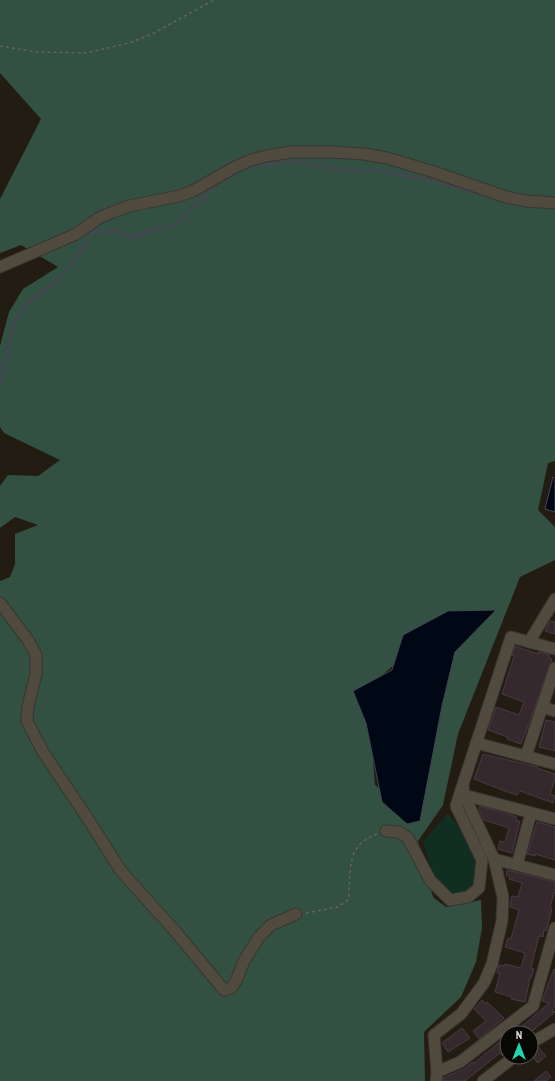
<svg xmlns="http://www.w3.org/2000/svg" width="555" height="1081" viewBox="0 0 555 1081" font-family="'Archivo Narrow',sans-serif">
<style>
.green{fill:#102f22}
.forest{fill:#325143;fill-rule:evenodd}
.water{fill:#000715;stroke:#43474f}
.lines{fill:none;stroke-linecap:round;stroke-linejoin:round}
.stream{stroke:#43474f;stroke-width:3}
.building{fill:#35292e;stroke:#493b41}
.street-casing{stroke:#3a3530;stroke-width:13}
.path{stroke:#68625a;stroke-width:1.5;stroke-dasharray:3 3;stroke-linecap:butt}
.street{stroke:#514a3f;stroke-width:11}
</style>
<rect width="100%" height="100%" fill="#221c12"/>
<polygon class="green" points="448,813 466,836 477,858 476,884 468,892 451,894 434,877 423,842"/>
<path class="forest" d="M0,0H555V461L548,463L538,510L555,527V560L520,577L458,734L443,805L418,841L433,897L446,907L481,900L482,928L476,962L461,997L424,1032L425,1081H0V581L10,577L15,564V534L38,525L15,517L0,528V486L8,475L38,476L60,460L4,433L0,427V346L9,312L23,289L58,267L21,245L0,253V199L41,119L0,73ZM415,647L414,818L375,785L367,688Z"/>
<g class="water">
<polygon points="553,477 555,478 555,512 545,509"/>
<polygon points="496,610 455,652 442,706 420,821 407,824 382,802 366,723 353,691 392,670 403,635 448,611"/>
</g>
<g class="lines">
<g class="stream">
<polyline points="248,166 297,162 351,171 379,171 439,182 494,198"/>
<polyline points="0,384 15,320 26,304 53,284 67,271 94,232 112,231 133,237 176,224 222,180"/>
</g>
</g>
<g class="building">
<polygon points="550,621 555,622 555,634 545,631"/>
<polygon points="515,646 538,654 538,652 547,654 550,655 549,658 552,659 530,721 521,744 507,739 508,737 488,730 496,707 519,715 524,702 502,694 514,656 512,655"/>
<polygon points="546,720 555,722 555,751 539,747"/>
<polygon points="483,754 538,767 537,768 555,774 555,779 550,794 555,796 553,803 520,791 517,795 505,791 474,779"/>
<polygon points="480,806 517,817 516,821 520,821 512,853 498,849 500,841 505,842 509,828 484,820 482,815 479,810"/>
<polygon points="537,822 555,827 555,860 535,854 535,856 527,854"/>
<polygon points="507,870 555,882 555,893 554,893 550,908 552,909 546,931 544,930 543,937 539,936 531,968 534,969 531,978 530,978 525,1002 511,999 512,997 495,992 500,973 497,973 499,965 505,966 505,964 521,968 525,953 505,947 508,938 511,939 519,910 510,907 510,906 512,896 518,897 522,883 509,879 510,876 506,875"/>
<polygon points="554,969 555,969 555,1006 552,1011 555,1012 530,1033 514,1033 549,1003 542,1001"/>
<polygon points="482,1000 486,1004 487,1002 504,1018 479,1039 473,1031 486,1021 474,1009"/>
<polygon points="462,1028 470,1038 448,1052 442,1043"/>
<polygon points="507,1036 507,1052 503,1056 500,1053 465,1081 443,1081 443,1078 464,1069 473,1062 474,1063"/>
<polygon points="538,1047 546,1056 538,1063 531,1056 531,1053"/>
<polygon points="546,1071 551,1077 546,1081 534,1081"/>
</g>
<g class="lines">
<defs>
<g id="street">
<polyline points="0,267 76,234 99,218 113,212 129,206 179,196 193,191 235,167 251,160 266,156 292,152 331,152 364,154 387,158 434,172 506,197 526,201 555,203"/>
<polyline points="0,603 28,640 36,655 36,674 28,706 27,721 43,752 88,819 121,871 175,931 224,990 231,988 236,981 244,961 259,937 271,925 296,914"/>
<polyline points="529,642 555,599"/>
<polyline points="543,707 555,711"/>
<polyline points="476,743 555,764"/>
<polyline points="526,756 555,668"/>
<polyline points="464,795 555,819"/>
<polyline points="386,831 399,832 408,838 430,880 450,900 468,897 479,888 482,860 456,806 462,787"/>
<polyline points="494,859 555,875"/>
<polyline points="517,865 531,813"/>
<polyline points="531,1043 555,1029"/>
<polyline points="437,1072 460,1062 533,1006 555,928"/>
<polyline points="436,1081 437,1072 434,1035 461,1014 484,983 492,964 502,921 503,897 494,859 464,795 463,784 511,637 555,649"/>
<polyline points="483,1081 514,1057"/>
</g>
</defs>
<use href="#street" class="street-casing"/>
<g class="path">
<polyline points="0,46 37,52 86,53 129,43 152,34 214,0"/>
<path d="M306,913L338,907L348,900C352,871 344,846 377,834"/>
</g>
<use href="#street" class="street"/>
</g>
<g transform="translate(519 1045)"><circle r="19" fill="#090704" stroke="#5f5c58"/>
<path d="M0-3L7 15L0 10L-7 15Z" fill="#22d5af"/>
<text y="-6" font-size="11" font-weight="bold" text-anchor="middle" fill="#e0dcd5">N</text>
</g>
</svg>
